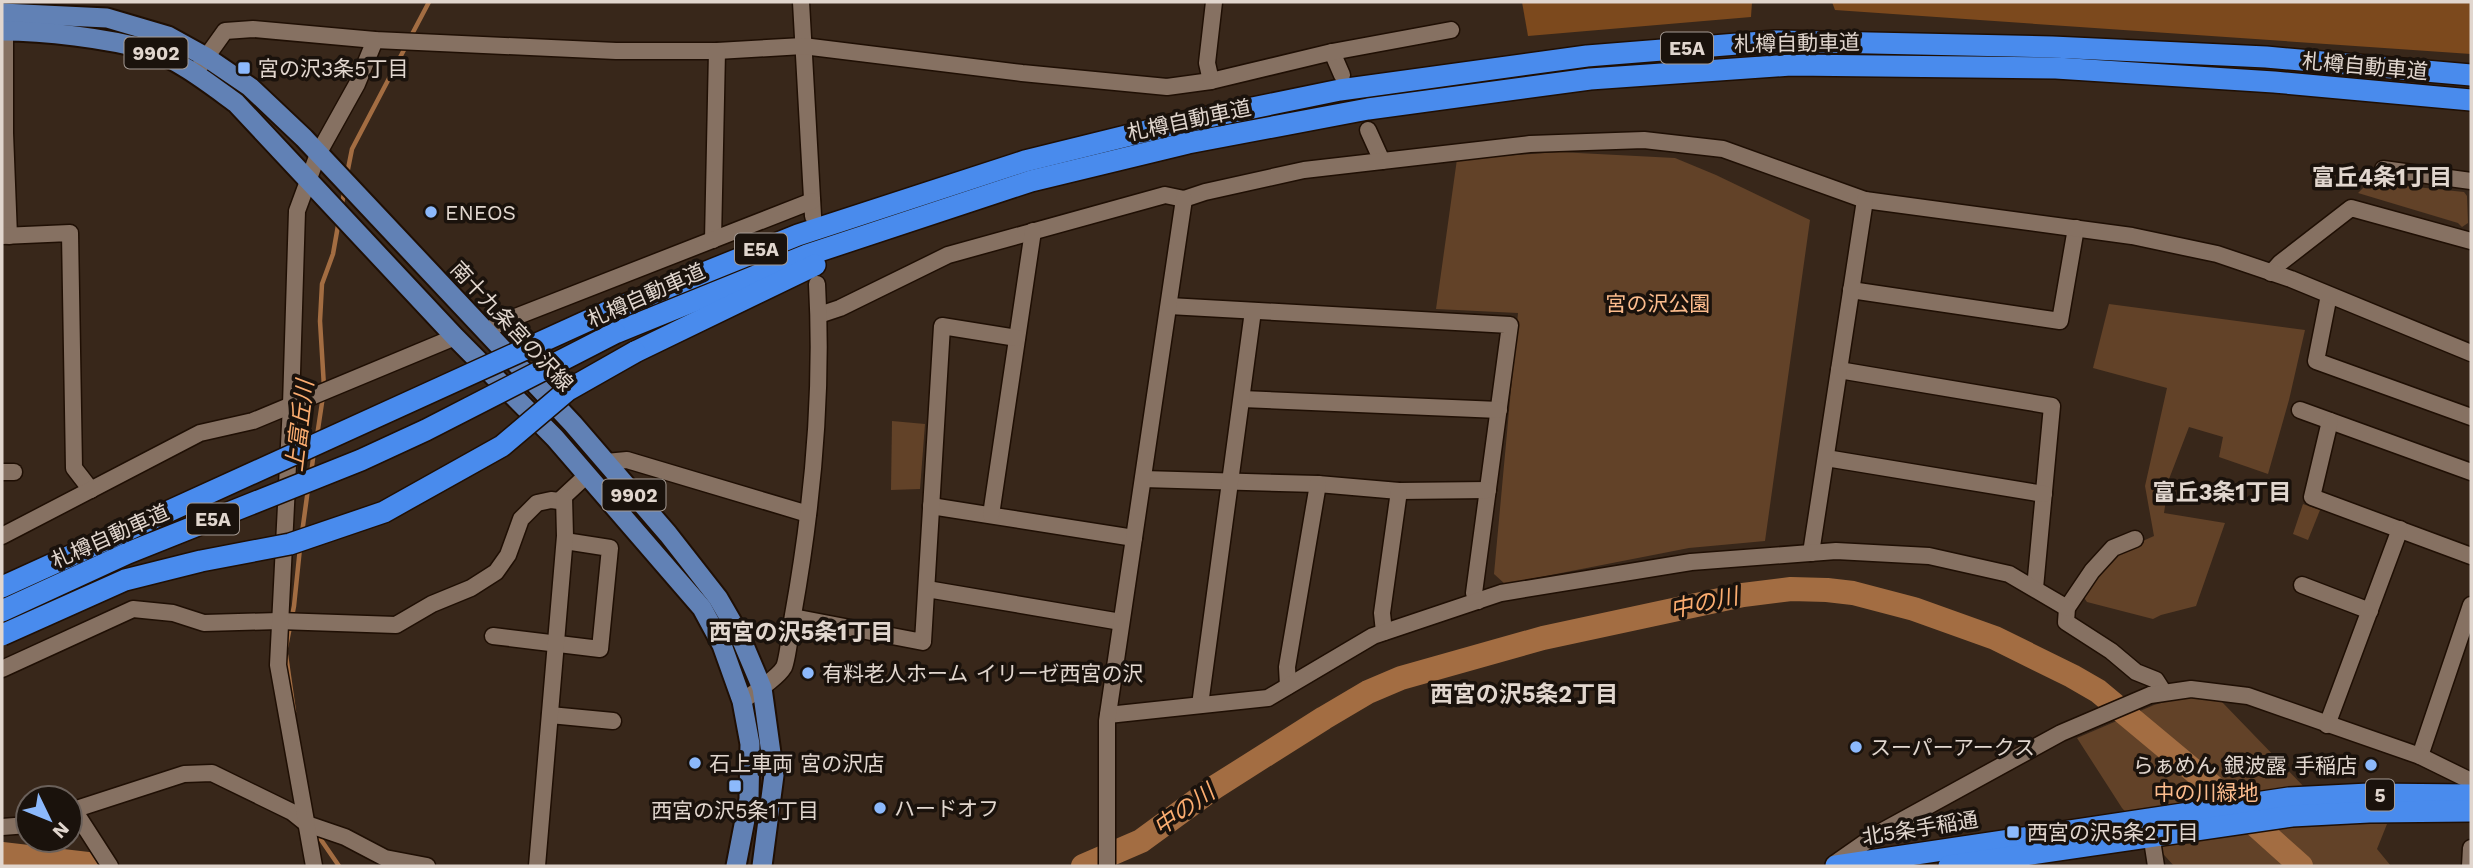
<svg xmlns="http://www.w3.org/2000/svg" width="2473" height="868" viewBox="0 0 2473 868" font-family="'Work Sans','Noto Sans JP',sans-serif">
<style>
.green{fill:#624228}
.forest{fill:#7c491d}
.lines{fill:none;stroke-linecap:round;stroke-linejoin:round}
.stream{stroke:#a36d42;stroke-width:4.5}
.river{stroke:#a36d42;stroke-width:24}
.minor-casing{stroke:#1f0f04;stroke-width:19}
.major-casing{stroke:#1f0f04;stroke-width:23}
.highway-casing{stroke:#1f0f04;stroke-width:24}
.minor{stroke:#867162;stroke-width:16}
.major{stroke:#6181b5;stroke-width:19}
.highway{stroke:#498bed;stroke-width:21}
.highway-bridge-casing{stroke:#1f0f04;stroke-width:24;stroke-linecap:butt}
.highway-bridge{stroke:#498bed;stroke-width:21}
.poi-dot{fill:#8cb9fc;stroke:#1a120c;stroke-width:2.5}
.labels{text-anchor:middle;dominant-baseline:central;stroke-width:7;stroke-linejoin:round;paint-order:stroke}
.shield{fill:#1a120c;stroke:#a59b94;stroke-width:2}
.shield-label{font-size:19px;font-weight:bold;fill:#e1d6ce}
.street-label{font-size:21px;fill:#e1d6ce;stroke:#1a120c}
.poi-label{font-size:21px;fill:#e1d6ce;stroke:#1a120c;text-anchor:start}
.park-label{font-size:21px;fill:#fcbc8d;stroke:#1a120c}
.neighbourhood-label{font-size:23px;font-weight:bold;fill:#e1d6ce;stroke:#1a120c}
.water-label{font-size:23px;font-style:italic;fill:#fcad70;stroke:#1a120c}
</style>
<rect width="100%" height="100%" fill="#38271a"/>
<g class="green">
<polygon points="1559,152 1675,158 1716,175 1810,220 1765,541 1689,548 1505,584 1494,574 1518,313 1436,309 1457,159"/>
<polygon points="2369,182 2464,192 2467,196 2468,223 2462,227 2458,223 2358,193"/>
<polygon points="2109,304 2305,330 2289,400 2268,474 2219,457 2223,437 2189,427 2169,479 2164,513 2225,523 2196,606 2161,615 2153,619 2087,602 2082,595 2120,551 2154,536 2145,486 2167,388 2093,368"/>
<polygon points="892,421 925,424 920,489 891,490"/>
<polygon points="2303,504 2320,510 2308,540 2293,534"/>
<polygon points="2185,696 2222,702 2339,823 2387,824 2377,849 2391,866 2174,866 2122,808 2077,738 2154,705"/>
</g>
<g class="forest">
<polygon points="1522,2 1752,2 1751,17 1528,36"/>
<polygon points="1832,2 2471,2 2471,54 1835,10"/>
</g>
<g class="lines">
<g class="stream">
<polyline points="410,38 429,2"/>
<polyline points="347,174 352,149 406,46"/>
<polyline points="341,208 345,189"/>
<polyline points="324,387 320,321 322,284 333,254 339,220"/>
<polyline points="317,436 323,396"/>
<polyline points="311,474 314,451"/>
<polyline points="302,533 308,489"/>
<polyline points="286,647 294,606 300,548"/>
<polyline points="286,655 294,712"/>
<polyline points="315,831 339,866"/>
<polyline points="53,862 53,866"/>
</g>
<g class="river">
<polyline points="2,854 105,866"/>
<polyline points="1083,866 1141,841 1215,787 1324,718 1368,692 1401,678 1543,638 1743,595 1791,589 1827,590 1853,593 1914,609 1995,638 2072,676 2098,691 2212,786 2301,866"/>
</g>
<defs>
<g id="minor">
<polyline points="801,2 813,216"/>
<polyline points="5,21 5,133 9,236"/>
<polyline points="1332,52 1342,75"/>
<polyline points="200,66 225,31 253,29 375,40 616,51 717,51 803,46 1022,73 1167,87 1211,81 1332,52 1451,30"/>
<polyline points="1211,81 1207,63 1214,2"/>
<polyline points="1368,130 1382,161"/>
<polyline points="2383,169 2471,181"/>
<polyline points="2,236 70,233 74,468 91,490"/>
<polyline points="713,240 717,51"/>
<polyline points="2271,273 2280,263 2351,208 2471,241"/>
<polyline points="1851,290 2060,321 2076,228"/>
<polyline points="2329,295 2316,361 2471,417"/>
<polyline points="1169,306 1510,325 1474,593 1478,601"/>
<polyline points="819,315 840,308 948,255 1165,195 1184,199 1205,192 1304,170 1530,144 1644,140 1723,149 1865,200 2132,236 2217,254 2291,279 2471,353"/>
<polyline points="486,332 500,323 812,201"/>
<polyline points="1839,370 2052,406 2035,588"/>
<polyline points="1242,399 1499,410"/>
<polyline points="2300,410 2471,472"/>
<polyline points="2330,421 2312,497 2471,556"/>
<polyline points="1826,458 2044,494"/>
<polyline points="606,462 627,460 808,514"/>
<polyline points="2,472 14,472"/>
<polyline points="1143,479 1318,484 1399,491 1488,490"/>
<polyline points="931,506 1134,538"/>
<polyline points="991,515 1033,231"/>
<polyline points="2,536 200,433 253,421 455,337"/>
<polyline points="2135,539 2113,548 2092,571 2067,608 2066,622 2111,651 2136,672 2156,680 2163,691"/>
<polyline points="1811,553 1865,200"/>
<polyline points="2302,585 2370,611"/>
<polyline points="927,589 1121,622"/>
<polyline points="793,617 923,642 942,326 1017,338"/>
<polyline points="1384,632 1382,613 1399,491"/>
<polyline points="493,636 600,649 610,548 565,541"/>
<polyline points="2,669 133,609 173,613 204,623 279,621 396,625 432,604 471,588 496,572 508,555 521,519 537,503 551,500 559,501 587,475"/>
<polyline points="1288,686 1287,667 1318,484"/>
<path d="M742,701C753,693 777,679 784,667C788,658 791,626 793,615C812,509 823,392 817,284"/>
<polyline points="1200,705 1253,311"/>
<polyline points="550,715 613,721"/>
<polyline points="1108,715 1268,698 1373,636 1501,593 1691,562 1836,551 1929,556 2009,574 2067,608"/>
<polyline points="2327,725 2400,529"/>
<polyline points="2420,756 2471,605"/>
<polyline points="74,810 110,866"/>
<polyline points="70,811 184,774 212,773 292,812 307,824 345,837 385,858 427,866"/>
<polyline points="2,827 28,825"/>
<polyline points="2150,827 2156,866"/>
<polyline points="1834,864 1877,834 2061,733 2150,695 2191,689 2248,696 2420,756 2471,781"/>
<polyline points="314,866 278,665 291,405 297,211 318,154 357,84 375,40"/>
<polyline points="537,866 565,536 564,497"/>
<polyline points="1107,866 1107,721 1184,199"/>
<polyline points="2470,866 2471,848"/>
</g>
<g id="major">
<polyline points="2,13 107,18 168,36 206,57 250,87 304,138 573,424 668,534 718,598 740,636 762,688 774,775 762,866"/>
<path d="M2,31C44,31 107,38 148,50C177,58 211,85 236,103L455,337L555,438L702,608L722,645L742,701L750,744L749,799L736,866"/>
</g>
<g id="highway">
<polyline points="607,312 798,235 1025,161 1179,123 1340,90 1587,56 1775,41 2052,47 2266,57 2471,75"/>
<polyline points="615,333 807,255 1031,181 1188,143 1368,109 1590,79 1791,65 2056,68 2274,82 2471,100"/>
<polyline points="635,352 815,265"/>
<polyline points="1836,866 2289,798 2369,794 2471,795"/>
<polyline points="1949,866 2292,816 2369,812 2471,811"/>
</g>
</defs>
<use href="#minor" class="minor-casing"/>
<use href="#major" class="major-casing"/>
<use href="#highway" class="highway-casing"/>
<use href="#minor" class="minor"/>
<use href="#major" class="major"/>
<use href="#highway" class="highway"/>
<defs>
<g id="highway-bridge">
<polyline points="2,587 607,312"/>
<polyline points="2,611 128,553 361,460 426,430 615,333"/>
<polyline points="2,635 125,580 201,561 290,544 384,512 502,446 568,390 635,352"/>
</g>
</defs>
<use href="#highway-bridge" class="highway-bridge-casing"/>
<use href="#highway-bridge" class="highway-bridge"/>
</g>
<g class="poi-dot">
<rect x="237" y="61" width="14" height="14" rx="3.5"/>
<circle cx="431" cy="212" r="7"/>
<circle cx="808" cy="673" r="7"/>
<circle cx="1856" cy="747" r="7"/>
<circle cx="695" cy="763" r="7"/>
<circle cx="2371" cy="765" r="7"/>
<rect x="728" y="779" width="14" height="14" rx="3.5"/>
<circle cx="880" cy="808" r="7"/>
<rect x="2006" y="825" width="14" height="14" rx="3.5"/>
</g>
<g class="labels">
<g class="shield">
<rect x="1661" y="32.5" width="52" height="31" rx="5"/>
<rect x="124.5" y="37.5" width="63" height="31" rx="5"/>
<rect x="735" y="233.5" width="52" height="31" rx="5"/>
<rect x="602.5" y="479.5" width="63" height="31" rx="5"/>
<rect x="187" y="503.5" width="52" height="31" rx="5"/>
<rect x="2366" y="779.5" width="28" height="31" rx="5"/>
</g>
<g class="shield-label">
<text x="1687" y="48">E5A</text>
<text x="156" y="53">9902</text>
<text x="761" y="249">E5A</text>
<text x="634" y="495">9902</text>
<text x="213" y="519">E5A</text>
<text x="2380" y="795">5</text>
</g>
<g class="street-label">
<text transform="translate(1797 43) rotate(-1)">札樽自動車道</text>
<text transform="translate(2365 66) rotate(5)">札樽自動車道</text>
<text transform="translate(1189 120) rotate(-12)">札樽自動車道</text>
<text transform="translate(646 295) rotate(-24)">札樽自動車道</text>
<text transform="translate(512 326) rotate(47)">南十九条宮の沢線</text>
<text transform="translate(110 536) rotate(-24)">札樽自動車道</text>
<text transform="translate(1920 828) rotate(-9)">北5条手稲通</text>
</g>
<g class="poi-label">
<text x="258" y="68">宮の沢3条5丁目</text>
<text x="445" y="212">ENEOS</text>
<text x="822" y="673">有料老人ホーム イリーゼ西宮の沢</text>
<text x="1870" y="747">スーパーアークス</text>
<text x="709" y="763">石上車両 宮の沢店</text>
<text x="2357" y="765" text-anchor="end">らぁめん 銀波露 手稲店</text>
<text x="894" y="808">ハードオフ</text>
<text x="735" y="810" text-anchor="middle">西宮の沢5条1丁目</text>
<text x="2027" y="832">西宮の沢5条2丁目</text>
</g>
<g class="park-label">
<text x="1658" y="303">宮の沢公園</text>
<text x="2206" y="792">中の川緑地</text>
</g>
<g class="neighbourhood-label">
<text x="2382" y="177">富丘4条1丁目</text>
<text x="2222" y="492">富丘3条1丁目</text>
<text x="801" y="632">西宮の沢5条1丁目</text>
<text x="1524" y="694">西宮の沢5条2丁目</text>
</g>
<g class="water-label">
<text transform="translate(300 426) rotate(-83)">上富丘川</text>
<text transform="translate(1704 603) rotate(-12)">中の川</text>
<text transform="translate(1184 810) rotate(-36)">中の川</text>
</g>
</g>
<rect width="2473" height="868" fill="none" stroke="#e1d6ce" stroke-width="7"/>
<g transform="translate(49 819) rotate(133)"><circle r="33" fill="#1a120c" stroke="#6a605a" stroke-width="2"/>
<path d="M0-5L12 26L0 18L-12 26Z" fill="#8cb9fc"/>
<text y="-10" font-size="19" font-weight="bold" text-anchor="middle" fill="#e1d6ce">N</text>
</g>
</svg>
